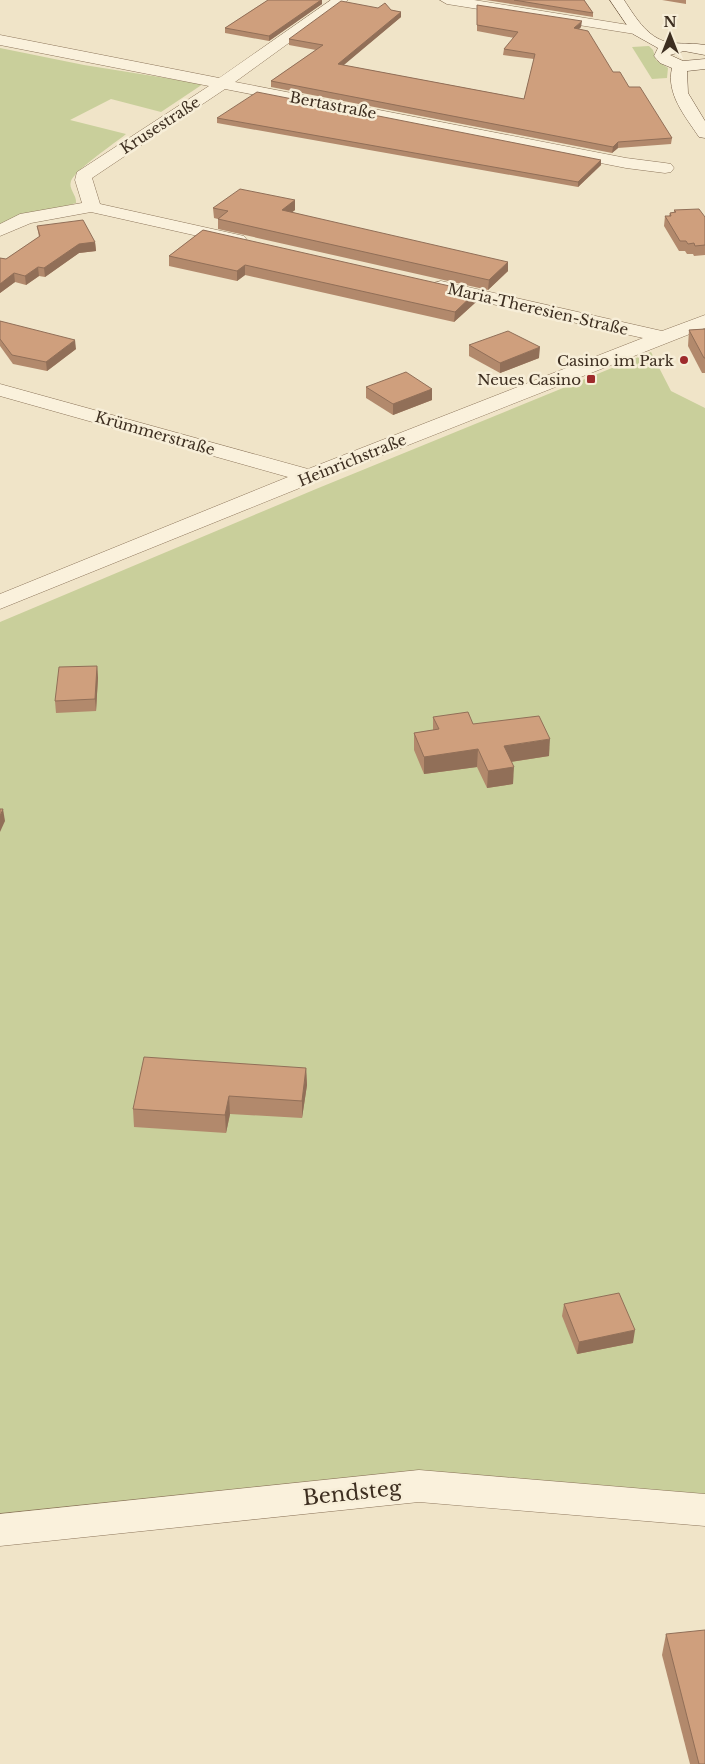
<svg xmlns="http://www.w3.org/2000/svg" width="705" height="1764" viewBox="0 0 705 1764" font-family="'Libre Baskerville',serif">
<style>
.green{fill:#c9cf9b}
.lines{fill:none;stroke-linecap:round;stroke-linejoin:round}
.street-casing{stroke:#8d765c;stroke-width:1}
.secondary-casing{stroke:#6f573f;stroke-width:1}
.street{fill:#faf1dc;fill-rule:evenodd}
.secondary{fill:#faf1dc;fill-rule:evenodd}
.wall{fill:#b2896c}
.shaded-wall{fill:#916f58}
.building{fill:#cf9f7d;stroke:#916f58}
.poi-dot{fill:#9e2a2b;stroke:#f7eed8;stroke-width:2}
.labels{text-anchor:middle;dominant-baseline:central;stroke-width:5;stroke-linejoin:round;paint-order:stroke}
.far-street-label{font-size:15px;fill:#3d2e20;stroke:#f7eed8}
.far-poi-label{font-size:15px;fill:#3d2e20;stroke:#f7eed8;text-anchor:end}
.near-street-label{font-size:21px;fill:#3d2e20;stroke:#f7eed8}
</style>
<rect width="100%" height="100%" fill="#f0e4c8"/>
<g class="green">
<polygon points="649,46 653,50 656,60 668,68 667,78 652,79 632,47"/>
<path d="M0,48L84,65L203,84L161,112L111,99L70,120L126,134C115,143 75,170 71,181C68,189 77,195 76,203L0,226Z"/>
<polygon points="651,352 671,391 705,408 705,1510 421,1486 0,1535 0,622 316,489"/>
</g>
<g class="lines">
<defs>
<g id="street">
<polygon points="331,0 348,0 235,82 626,158 665,163 671,164 674,168 671,172 665,173 626,168 225,89 92,178 100,204 244,236 247,240 244,244 238,245 91,212 31,223 0,236 0,224 20,214 82,203 75,180 77,172 209,86 0,45 0,35 219,78"/>
<polygon points="440,0 474,0 635,26 642,30 635,34 447,4"/>
<polygon points="441,281 662,331 705,315 705,328 317,481 0,609 0,594 288,477 0,396 0,384 308,469 643,338 434,291 432,287 434,283"/>
<polygon points="419,1470 705,1494 705,1526 419,1502 0,1546 0,1514"/>
</g>
<path id="secondary" d="M610,0H624C636,18 649,41 673,43C684,44 694,43 705,45V55L684,51L670,55L683,61L705,59V69L687,71L688,93L705,121V138L699,137C685,116 666,94 672,68L660,63L654,56L658,48L633,34Z"/>
</defs>
<use href="#street" class="street-casing"/>
<use href="#secondary" class="secondary-casing"/>
<use href="#street" class="street"/>
<use href="#secondary" class="secondary"/>
</g>
<g class="wall">
<polygon points="268,0 322,0 322,4 269,41 225,33 225,28"/>
<polygon points="486,0 584,0 593,13 593,17"/>
<polygon points="662,0 686,0 686,4"/>
<polygon points="477,5 581,27 579,29 613,72 629,87 672,138 671,144 618,148 612,153 271,87 271,81 316,50 289,45 289,39 391,10 401,12 401,17 343,65 524,99 534,59 503,55 504,49 514,38 477,31"/>
<polygon points="217,118 601,160 601,165 578,187 217,123"/>
<polygon points="295,200 295,210 292,212 508,271 488,290 218,229 218,219 214,218 213,208"/>
<polygon points="674,210 705,217 705,255 694,256 693,254 687,254 685,251 679,251 664,226 665,216 669,216 670,213 674,212"/>
<polygon points="37,226 95,242 96,251 79,253 45,277 39,276 26,285 15,282 0,293 0,258 6,259 39,237"/>
<polygon points="203,230 476,302 454,322 245,275 237,281 169,266 169,256"/>
<polygon points="0,321 76,349 47,371 13,364 0,346"/>
<polygon points="705,329 705,373 702,373 688,346 689,330"/>
<polygon points="469,345 539,358 500,373 469,356"/>
<polygon points="366,387 432,389 432,400 393,415 366,398"/>
<polygon points="97,666 98,678 96,711 56,713 55,701"/>
<polygon points="433,717 473,724 549,756 511,762 513,784 487,788 477,767 424,774 414,750 414,733 433,730"/>
<polygon points="306,1068 307,1085 302,1118 230,1114 226,1133 134,1127 133,1109"/>
<polygon points="564,1304 633,1343 577,1354 562,1316"/>
<polygon points="666,1634 705,1764 690,1764 662,1655"/>
</g>
<g class="shaded-wall">
<polygon points="321,0 322,0 322,4 269,41 269,36"/>
<polygon points="401,12 401,17 338,70 338,64"/>
<polygon points="582,21 581,27 573,34 574,28"/>
<polygon points="618,142 618,148 612,153 613,147"/>
<polygon points="601,160 601,165 578,187 578,182"/>
<polygon points="295,200 295,210 282,220 282,210"/>
<polygon points="95,242 96,251 79,253 45,277 44,268 79,244"/>
<polygon points="508,262 508,271 488,290 489,280"/>
<polygon points="245,265 245,275 237,281 237,271"/>
<polygon points="38,267 39,276 26,285 25,276"/>
<polygon points="14,273 15,282 0,293 0,284"/>
<polygon points="476,292 476,302 454,322 455,312"/>
<polygon points="75,340 76,349 47,371 46,362"/>
<polygon points="540,347 539,358 500,373 500,363"/>
<polygon points="432,389 432,400 393,415 393,404"/>
<polygon points="97,666 98,678 96,711 95,699"/>
<polygon points="550,739 549,756 503,763 504,746"/>
<polygon points="478,749 477,767 424,774 424,757"/>
<polygon points="514,767 513,784 487,788 488,771"/>
<polygon points="3,809 5,821 0,832 0,816"/>
<polygon points="306,1068 307,1085 302,1118 302,1101"/>
<polygon points="229,1096 230,1114 226,1133 225,1115"/>
<polygon points="635,1330 633,1343 577,1354 579,1342"/>
</g>
<g class="building">
<polygon points="268,0 321,0 269,36 225,28"/>
<polygon points="514,0 584,0 593,13"/>
<polygon points="341,1 378,8 385,3 391,10 401,12 338,64 524,99 535,54 504,49 518,32 477,25 477,5 582,21 574,28 588,31 613,72 620,72 629,87 640,87 672,138 618,142 613,147 271,81 323,45 289,39"/>
<polygon points="257,92 601,160 578,182 217,118"/>
<polygon points="240,189 295,200 282,210 508,262 489,280 218,219 228,211 213,208"/>
<polygon points="699,209 705,217 705,245 695,246 694,243 688,244 686,241 680,241 665,216 671,216 670,213 676,212 674,210"/>
<polygon points="83,220 95,242 79,244 44,268 38,267 25,276 14,273 0,284 0,258 6,259 40,236 37,226"/>
<polygon points="203,230 476,292 455,312 245,265 237,271 169,256"/>
<polygon points="0,321 75,340 46,362 12,355 0,339"/>
<polygon points="705,329 705,358 704,358 689,330"/>
<polygon points="508,331 540,347 500,363 469,345"/>
<polygon points="406,372 432,389 393,404 366,387"/>
<polygon points="97,666 95,699 55,701 59,667"/>
<polygon points="468,712 473,724 539,716 550,739 504,746 514,767 488,771 478,749 424,757 414,733 439,729 433,717"/>
<polygon points="0,809 3,809 0,816"/>
<polygon points="144,1057 306,1068 302,1101 229,1096 225,1115 133,1109"/>
<polygon points="619,1293 635,1330 579,1342 564,1304"/>
<polygon points="705,1630 705,1764 699,1764 666,1634"/>
</g>
<g class="poi-dot">
<circle cx="684" cy="360" r="5"/>
<rect x="586" y="374" width="10" height="10" rx="2.5"/>
</g>
<g class="labels">
<g class="far-street-label">
<text transform="translate(333 105) rotate(11)">Bertastraße</text>
<text transform="translate(160 125) rotate(-33)">Krusestraße</text>
<text transform="translate(538 309) rotate(13)">Maria-Theresien-Straße</text>
<text transform="translate(155 433) rotate(16)">Krümmerstraße</text>
<text transform="translate(352 460) rotate(-22)">Heinrichstraße</text>
</g>
<g class="far-poi-label">
<text x="674" y="360">Casino im Park</text>
<text x="581" y="379">Neues Casino</text>
</g>
<g class="near-street-label">
<text transform="translate(352 1493) rotate(-6)">Bendsteg</text>
</g>
</g>
<g transform="translate(670 35)" stroke="#f7eed8" stroke-width="4" paint-order="stroke">
<path d="M0-4L9 19L0 12L-9 19Z" fill="#3d2e20"/>
<text y="-8" font-size="14" font-weight="bold" text-anchor="middle" fill="#3d2e20">N</text>
</g>
</svg>
